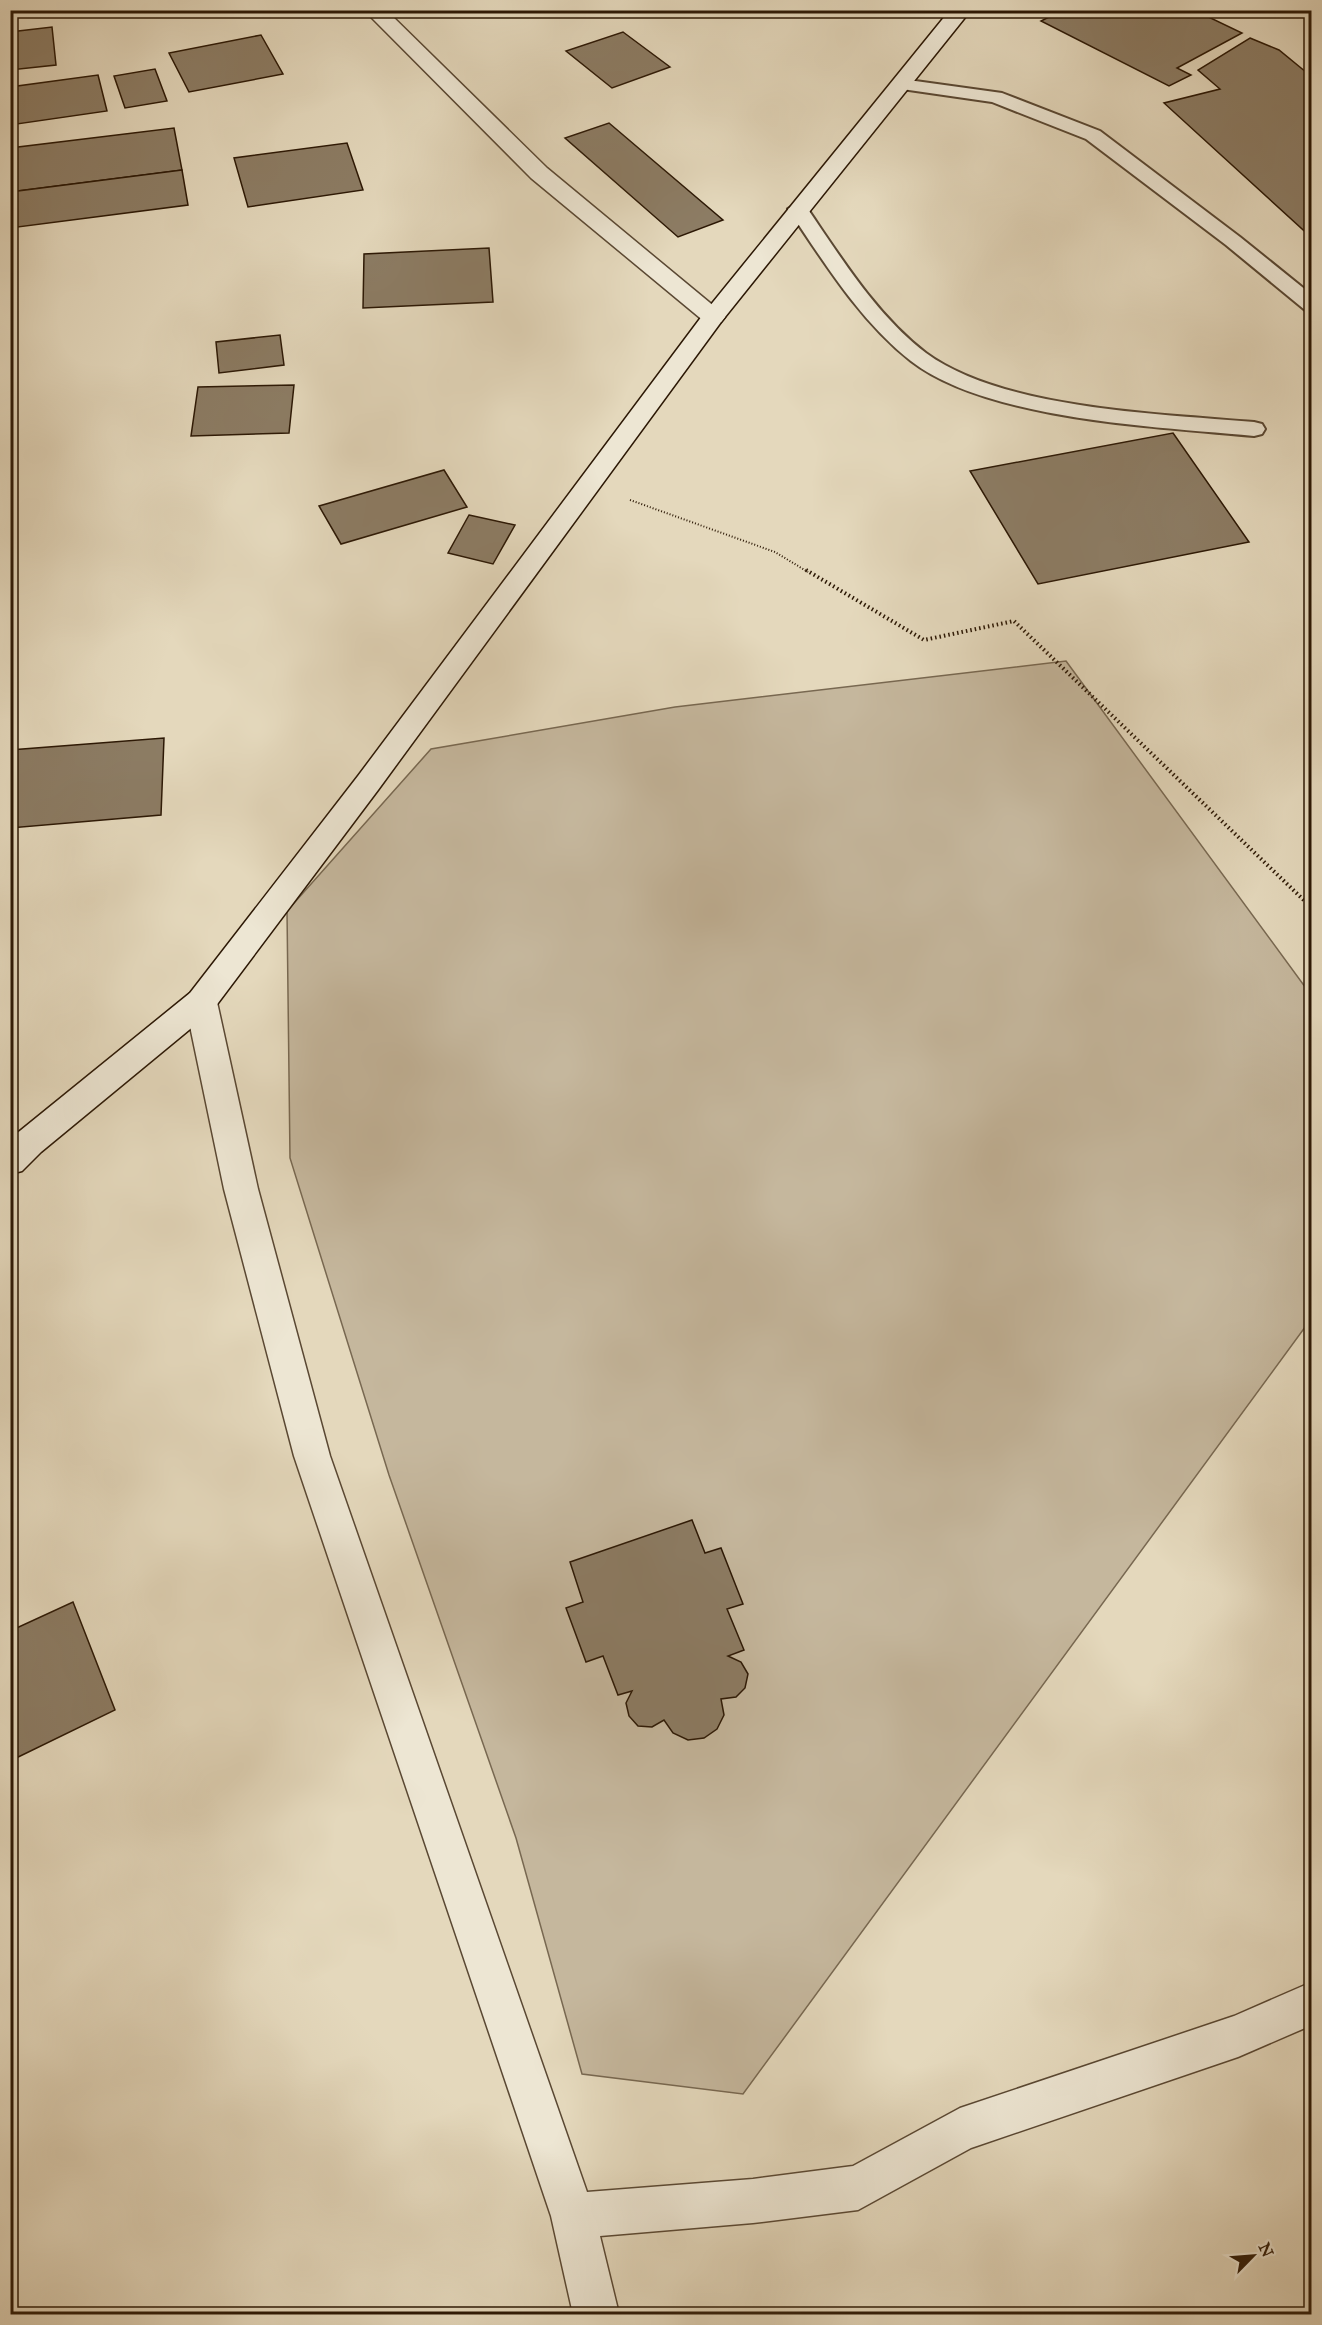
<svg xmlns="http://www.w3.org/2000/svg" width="1322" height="2325" viewBox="0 0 1322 2325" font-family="'IM FELL Great Primer',serif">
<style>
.green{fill:#c5b79d;stroke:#786851;stroke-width:1.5}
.building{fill:#8c7c64;stroke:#2c1805;stroke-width:1.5}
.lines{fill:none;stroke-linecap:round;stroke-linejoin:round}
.lane-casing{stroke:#5a4833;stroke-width:4}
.street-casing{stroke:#5a4833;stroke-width:3}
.secondary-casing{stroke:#2c1805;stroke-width:3}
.path-far1{stroke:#2c1805;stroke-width:2;stroke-dasharray:1 2;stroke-linecap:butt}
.path{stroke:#2c1805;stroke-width:4;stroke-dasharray:1.5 3;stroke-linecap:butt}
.lane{fill:#ede6d3;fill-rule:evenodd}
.street{fill:#ede6d3;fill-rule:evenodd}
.secondary{fill:#ede6d3;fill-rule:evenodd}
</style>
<rect width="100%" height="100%" fill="#e4d8bc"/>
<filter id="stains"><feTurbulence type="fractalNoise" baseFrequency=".00333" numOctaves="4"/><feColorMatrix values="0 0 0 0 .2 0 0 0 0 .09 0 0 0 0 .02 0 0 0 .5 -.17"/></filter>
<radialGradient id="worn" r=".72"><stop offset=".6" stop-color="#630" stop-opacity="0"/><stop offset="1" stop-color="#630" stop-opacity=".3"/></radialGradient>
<polygon class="green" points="1066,661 1311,995 1311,1319 743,2094 582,2074 516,1838 389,1475 290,1158 287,911 431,749 675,707"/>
<g class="building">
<polygon points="487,10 519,10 493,17"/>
<polygon points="1063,10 1194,10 1242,33 1177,68 1191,75 1169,86 1041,21"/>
<polygon points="52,27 56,65 10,70 10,32"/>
<polygon points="623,32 670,67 612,88 566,51"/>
<polygon points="261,35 283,74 189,92 169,53"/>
<polygon points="1250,38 1279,50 1312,77 1312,238 1164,103 1220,89 1198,70"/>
<polygon points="155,69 167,101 125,108 114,76"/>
<polygon points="98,75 107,111 10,125 10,87"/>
<polygon points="609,123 723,220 678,237 565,138"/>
<polygon points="174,128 182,170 10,192 10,148"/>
<polygon points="347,143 363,190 248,207 234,158"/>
<polygon points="182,170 188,205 10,228 10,192"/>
<polygon points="489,248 493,302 363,308 364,254"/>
<polygon points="280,335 284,365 219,373 216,342"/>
<polygon points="294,385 289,433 191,436 198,387"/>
<polygon points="1173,433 1249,542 1038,584 970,471"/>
<polygon points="444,470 467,507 341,544 319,506"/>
<polygon points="469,515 515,525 493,564 448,553"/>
<polygon points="164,738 161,815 10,828 10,750"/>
<polygon points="692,1520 705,1553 721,1548 743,1604 727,1609 744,1650 728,1656 741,1662 748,1674 745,1688 736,1697 721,1699 724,1715 717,1729 704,1738 688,1740 673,1733 664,1720 652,1727 638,1726 629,1716 626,1703 632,1691 618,1695 603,1656 586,1662 566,1608 583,1602 570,1562"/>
<polygon points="73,1602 115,1710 10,1761 10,1631"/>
</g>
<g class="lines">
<defs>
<g id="lane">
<polygon points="901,79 1002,93 1100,131 1240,237 1312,295 1312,312 1305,310 1226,245 1086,139 992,102 895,88 892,84 895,80"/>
<path d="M798,203L805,205C840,256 876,315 926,353C1002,409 1160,414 1254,422L1262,424L1265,429L1262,434L1254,436C1158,427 987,420 911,361C860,321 824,262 788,209Z"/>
</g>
<g id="street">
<polygon points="364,10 386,10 547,168 721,312 725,317 721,322 705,322 531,178"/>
<polygon points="201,990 212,993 217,1002 258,1189 330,1456 587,2192 753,2179 853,2166 960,2108 1234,2016 1312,1982 1312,2025 1238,2057 971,2148 858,2210 753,2223 600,2236 619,2314 573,2314 551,2216 294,1456 224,1189 185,1002 190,993"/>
</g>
<polygon id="secondary" points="950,10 971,10 721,322 378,790 212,1011 41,1152 22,1171 10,1174 10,1139 190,993 358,776 705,312"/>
</defs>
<use href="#lane" class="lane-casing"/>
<use href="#street" class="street-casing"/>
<use href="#secondary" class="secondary-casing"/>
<polyline class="path-far1" points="630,500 775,552 808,572"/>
<polyline class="path" points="806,570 924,640 1014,621 1312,908"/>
<use href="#lane" class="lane"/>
<use href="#street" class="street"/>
<use href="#secondary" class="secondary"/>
</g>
<rect width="1322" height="2325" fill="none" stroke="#e4d8bc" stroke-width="36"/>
<rect x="12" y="12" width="1298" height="2301" fill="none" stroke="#2c1805" stroke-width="3"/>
<rect x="18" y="18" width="1286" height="2289" fill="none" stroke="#2c1805" stroke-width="1.5"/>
<g transform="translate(1253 2256) rotate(65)" stroke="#ede6d3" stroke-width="4.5" paint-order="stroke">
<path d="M0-4.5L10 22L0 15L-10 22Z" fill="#2c1805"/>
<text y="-9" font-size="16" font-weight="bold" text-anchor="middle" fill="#2c1805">N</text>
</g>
<rect width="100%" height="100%" filter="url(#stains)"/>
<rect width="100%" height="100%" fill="url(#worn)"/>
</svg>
